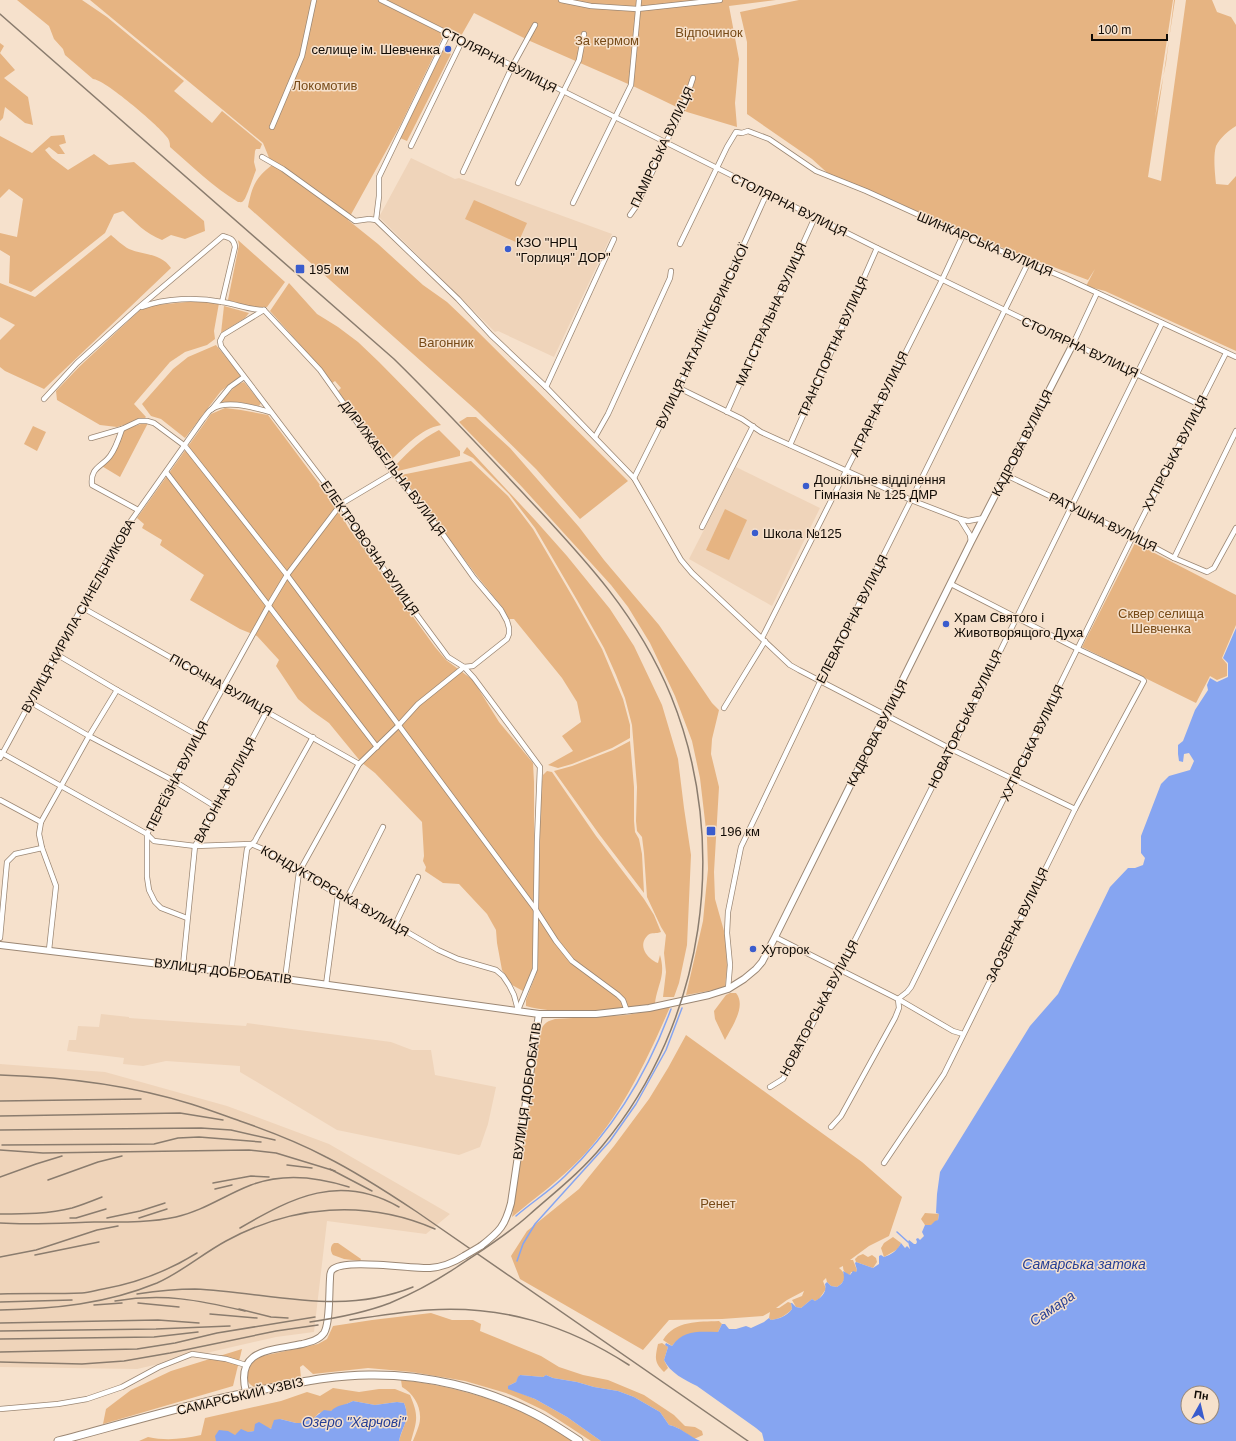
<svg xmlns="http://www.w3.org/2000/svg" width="1236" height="1441" viewBox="0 0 1236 1441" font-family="Arial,sans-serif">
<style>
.built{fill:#efd4ba}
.green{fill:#e6b482}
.water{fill:#86a5f1;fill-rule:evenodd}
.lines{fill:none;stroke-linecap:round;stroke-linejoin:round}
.stream{stroke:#86a5f1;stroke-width:1.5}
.minor-casing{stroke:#9b8774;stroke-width:6}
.tertiary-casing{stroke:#9b8774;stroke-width:8}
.secondary-casing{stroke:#9b8774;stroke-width:9}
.minor{stroke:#fff;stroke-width:4.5}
.tertiary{stroke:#fff;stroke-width:6}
.secondary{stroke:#fff;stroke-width:7}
.rail{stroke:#8a7c6e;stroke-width:1.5}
.tertiary-bridge-casing{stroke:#9b8774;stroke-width:8;stroke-linecap:butt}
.tertiary-bridge{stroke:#fff;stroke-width:6}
.poi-dot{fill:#3a5ccd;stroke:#f6e1cc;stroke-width:1.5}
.labels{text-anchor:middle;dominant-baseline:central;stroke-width:3;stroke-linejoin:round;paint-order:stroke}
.park-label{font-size:13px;fill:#774a17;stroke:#f6e1cc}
.poi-label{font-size:13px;fill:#110b05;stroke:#f6e1cc;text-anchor:start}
.street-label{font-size:13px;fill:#110b05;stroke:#f6e1cc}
.water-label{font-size:14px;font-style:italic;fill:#253e95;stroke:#f6e1cc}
</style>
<rect width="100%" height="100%" fill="#f6e1cc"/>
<g class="built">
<polygon points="411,158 455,179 459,178 612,234 554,357 498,331 495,332 379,217"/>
<polygon points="736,467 820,508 772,606 689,559"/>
<polygon points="101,1014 129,1017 129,1018 246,1026 247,1023 391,1042 412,1050 431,1050 435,1075 496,1087 488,1124 480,1147 459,1155 337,1130 240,1072 240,1066 166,1061 143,1066 123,1064 124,1058 67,1051 69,1040 76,1040 78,1026 99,1027"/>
<polygon points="0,1064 105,1072 227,1106 329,1144 450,1214 426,1234 327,1221 314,1332 276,1337 137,1369 0,1367"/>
</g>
<g class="green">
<path d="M17,0H82L107,17L184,81L174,91L212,123L222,111L262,144L260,149H256L255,151L254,162L256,170C254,175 246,199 244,200C242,203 241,202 238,202C213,187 192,166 170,147C170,142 169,139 166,136C158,125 104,79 93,79L65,55L63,49L54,39L49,26Z"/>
<path d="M90,0H776L729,6L739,59L735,103L737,127L687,112L635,87L530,41L474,13L461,36L446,30L401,124L348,220L378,244L423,285L447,302L467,321L628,481L580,519L536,469L477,411L248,207C252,187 255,178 272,165L263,143Z"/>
<path d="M799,0H1173L1155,118L1166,63L1174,0H1175L1148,177L1161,181L1186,0H1212L1217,12L1231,17L1236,25V126C1229,130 1220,138 1216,146C1213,156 1215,174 1216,184L1228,185L1236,176V351L1105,291L1086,286L1095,269L1088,280L966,234L890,199L833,178L812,159L747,114V42L740,12Z"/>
<polygon points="0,43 4,46 0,53 15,70 4,78 28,97 33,125 25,123 5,107 3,118 0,121"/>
<polygon points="443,50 451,54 407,141 400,138"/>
<path d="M64,135L66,143L59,145L65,154H58L49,147L45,150L52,158L68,170L94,154L109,165L134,162L204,221L205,231L185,239L171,235L162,240C145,233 136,223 123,211L114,214L105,233L31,292L9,283L10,256L0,250V233L17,237L23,199L9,189L0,198V136L32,153L51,136Z"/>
<polygon points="474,200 527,223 518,243 465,219"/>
<path d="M111,235C116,239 123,246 129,249C143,255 161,253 171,268L44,389L5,371L0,367V340L15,325L0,317V283L35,297Z"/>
<path d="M238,240L285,282L267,307C254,310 241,305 228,300L239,245Z"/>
<path d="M289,283L317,314L338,327L358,342L379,362L441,425C420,429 405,447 390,461L338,391L341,388L335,381L332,383L296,340L270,311Z"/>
<polygon points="197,301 219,303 214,331 215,339 207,345 185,352 170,362 134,404 146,417 144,419 117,427 100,425 57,400 56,391 80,366 140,310 156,305"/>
<polygon points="224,306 249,313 245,318 221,333"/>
<polygon points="216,345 241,376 221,391 185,438 161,419 151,416 142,404 173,369 188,357"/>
<polygon points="244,382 261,403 259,406 239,402 218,403 238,384"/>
<polygon points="225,408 241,410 268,415 338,509 348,527 435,647 446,660 473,680 499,722 533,763 534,782 534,955 532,970 523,991 512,985 502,970 497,943 496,930 487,914 459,884 443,883 425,871 426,867 423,861 424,856 422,822 375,773 361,762 329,723 312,711 298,699 276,666 279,660 257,636 240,629 190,600 204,575 160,545 162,540 142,528 144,524 137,518 211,414"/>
<polygon points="467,417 476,417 510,448 579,527 604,560 659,625 712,703 719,710 712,739 711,754 719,787 714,872 715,899 726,938 727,967 725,988 686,995 703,921 708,869 707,838 700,778 692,741 675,696 650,643 628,607 611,585 522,487 459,422"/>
<polygon points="144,423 148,423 120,477 100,465 109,458 123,431 129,428"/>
<polygon points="33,426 46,432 37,451 24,444"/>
<path d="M439,430L460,451V456L398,471L395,466C410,450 420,440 439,430Z"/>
<polygon points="467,447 535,520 567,556 610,609 634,646 662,705 678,759 684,808 691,855 687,945 679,983 674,997 663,997 666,972 664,953 666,935 661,927 647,897 644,853 642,837 637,831 636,821 637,787 632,725 625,698 616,675 604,648 577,600 535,528 509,494 473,458 463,453"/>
<polygon points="471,461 508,496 533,529 575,601 602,649 623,699 630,725 630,738 612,748 572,764 558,768 548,765 573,751 562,736 581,722 577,702 562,678 514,619 509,619 503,608 477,576 401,475"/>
<polygon points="725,509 747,520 729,560 706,550"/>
<polygon points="1135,543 1236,595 1236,625 1222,658 1227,664 1227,676 1217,680 1210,676 1196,703 1082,647"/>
<polygon points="630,741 634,787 634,821 635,832 639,839 642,854 644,893 599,834 554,771 572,766 613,750"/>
<path d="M547,771L552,772L596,836L644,899L654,915L661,932C656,934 652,932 648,935C637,945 647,959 658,963L660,955C666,976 658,983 655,1003C631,1016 554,1014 526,1006V1000L536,974L538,961V841L541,788L543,775Z"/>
<path d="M730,993H736C747,1006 731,1028 725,1040L715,1019L714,1011L726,995Z"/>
<path d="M670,1007C647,1060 621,1116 581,1158C560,1180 535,1198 512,1217L539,1035C543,1025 544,1022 555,1019L627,1015Z"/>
<path d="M686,1035L862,1162L902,1197L889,1236L869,1246L850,1260H853L857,1270L856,1272H851L850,1275C845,1274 843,1271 843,1266L839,1268C848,1275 845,1282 837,1287L831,1286L827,1282L826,1278L823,1281L826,1289L819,1299L815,1301L812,1299L801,1308L796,1307L792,1300L802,1296L804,1291L787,1300L776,1308H779L788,1302L791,1303L792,1309C787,1315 779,1319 771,1320L769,1318L770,1312L763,1316L722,1319L669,1320L643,1350L520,1279L511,1256L527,1231L579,1189L614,1146L649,1099L668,1068Z"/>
<polygon points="925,1213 939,1214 938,1220 931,1226 925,1225 921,1219"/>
<polygon points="893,1237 901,1243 898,1249 884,1257 881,1248 884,1243"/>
<path d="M334,1243H338L361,1259L360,1261L344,1259L333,1255C330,1251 330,1246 334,1243Z"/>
<polygon points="863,1254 868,1257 872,1255 876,1258 877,1262 873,1268 856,1262 855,1259 858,1256"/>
<path d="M431,1313L452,1320H473L481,1324L480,1331L541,1356L559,1367L583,1375L608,1380L644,1395L674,1415L685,1426L695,1427L702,1431L703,1435L694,1439C687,1434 677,1426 669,1425L660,1412L634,1397L618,1391L594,1387L577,1382L553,1378L546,1375L543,1377L520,1375L516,1382L510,1385L508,1388L535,1399L567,1417L601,1441H591L545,1411L518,1398L506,1393L465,1381L412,1372L368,1368L313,1374L303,1365L300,1367L301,1378L255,1387C245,1384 245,1373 251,1364C252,1362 256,1359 258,1357L318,1344L327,1339L333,1326L372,1320Z"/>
<path d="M719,1321L722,1324L718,1332C703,1332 681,1333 672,1346L663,1340C675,1320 699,1322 719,1321Z"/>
<path d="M662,1343L668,1347L664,1360L668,1368L664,1372C654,1362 655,1358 658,1344Z"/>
<polygon points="242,1349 233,1386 103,1424 106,1409 131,1390 171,1371"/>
<path d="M401,1380C465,1387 520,1406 574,1441H413C415,1435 420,1425 420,1419C421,1406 413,1393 402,1387Z"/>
<path d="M333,1388L359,1392L379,1389H395L410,1395C419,1416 417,1420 411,1441H399C402,1427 411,1419 404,1403L397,1402L375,1405L353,1401L331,1411L319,1413L314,1418L302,1423H296L280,1419L271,1429L266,1427L254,1431L235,1435L216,1441H139L148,1437C166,1441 183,1439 201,1435L205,1418L281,1401L307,1392L320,1396Z"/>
</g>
<g class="water">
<path d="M1236,628V1441H764L762,1433L756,1428L697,1386C685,1380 670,1373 664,1360L668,1347L665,1345L666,1343L672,1346C684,1329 699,1332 718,1332L722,1324H725L729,1329H736L746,1326L751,1328L764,1322L769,1318L771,1320C779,1319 787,1316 792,1309L791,1303H792L796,1307L801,1308L812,1299L815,1301C822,1297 827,1292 825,1284L827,1282L831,1286L837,1287C844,1283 845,1279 843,1271L850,1275L853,1271L856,1272L857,1270L855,1263L856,1262L873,1268L879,1264V1256L881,1255L884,1257C891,1255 898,1250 901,1243L905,1248L907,1246L910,1249L908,1242L909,1240L914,1244H916L917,1242L916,1239L918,1238L920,1240L924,1236L922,1232L925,1225H931L935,1221L938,1220L939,1214L936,1213L937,1194L940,1172L1030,1026L1058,994L1110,887L1128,868H1135L1143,865L1145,858L1141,853V836L1161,784L1169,776L1190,770L1194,761L1189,753L1184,754L1183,762L1179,761L1178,754V745L1183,741L1195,710L1208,690L1207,685L1210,678L1217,682L1228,677V663L1223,658ZM1188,1393H1212V1417H1188Z"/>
<path d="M520,1375L543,1377L546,1375L553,1378L577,1382L594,1387L618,1391L634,1397L660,1412L669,1425C680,1427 689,1436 700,1441H601L567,1417L535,1399L508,1389V1386L516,1382L518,1377Z"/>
<path d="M353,1401L375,1405L397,1402L404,1403C411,1420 402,1426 399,1441H216L215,1436L219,1430L228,1431L235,1435L241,1429L248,1432L254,1431L255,1424L259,1422L271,1429L274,1420L280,1419L296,1423H302L314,1418L324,1410L331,1411C338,1404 344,1406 353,1401Z"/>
</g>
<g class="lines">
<g class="stream">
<path d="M516,1216C532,1202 550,1191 565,1176C613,1130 648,1072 671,1009"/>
<polyline points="897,1232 908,1242"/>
<polyline points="517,1261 523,1244 535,1224 610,1141 636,1104 666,1050 682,1008"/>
</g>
<defs>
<g id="minor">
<polyline points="381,0 877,248 1200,405"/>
<polyline points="561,0 591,6 637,9 720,0"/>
<polyline points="272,127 302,56 314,0"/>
<polyline points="411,146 462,41"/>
<polyline points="262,157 283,169 355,221 369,219 376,220 458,299 491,335 546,387 634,478 681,560 692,573 790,665 799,670 951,749 1075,809"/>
<polyline points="463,172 512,67 535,25"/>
<polyline points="518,183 579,60 584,34"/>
<polyline points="573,203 631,85 639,0"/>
<polyline points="630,215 635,208 684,105 693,78"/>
<polyline points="376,220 379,196 379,177 448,34"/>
<polyline points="680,244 727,147 736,132 742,133 748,131 769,139 816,171 866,191 963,235 1063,277 1236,357"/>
<path d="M142,307C165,298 197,297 222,302C236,304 249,310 264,310"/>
<polyline points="264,310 320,370 393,473 427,512 474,578 501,610 507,621 509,628 509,634 507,639 473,666 464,667 418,704 398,726 359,764 299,872 285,979"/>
<polyline points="264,310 223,335 220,341 221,346 341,504 362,541 386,572 414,611 448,657 464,667 474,678 540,767 537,841 535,969 518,1010"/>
<polyline points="1073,344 1097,293"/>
<polyline points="546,387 614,239"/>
<polyline points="679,388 742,419 761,432 911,500 960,519 968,521 984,518"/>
<path d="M44,399L77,363L138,308L223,236C230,238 234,239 235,247L222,302"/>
<polyline points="212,409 230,387 244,377"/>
<polyline points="727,412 815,217"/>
<path d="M122,429C119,438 116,448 110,456C102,467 90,467 92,485L138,510"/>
<polyline points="595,437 608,414 670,278 671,271"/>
<polyline points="91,438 122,429 139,421 147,421 154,423 185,446 287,575 536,910 556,941 572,961 618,995 623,1000 627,1011"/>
<polyline points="790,445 877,248"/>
<polyline points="166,472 377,747"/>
<polyline points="1006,475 1133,536 1174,558 1207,572 1214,568 1236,528"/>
<polyline points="634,478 679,388 767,193"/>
<polyline points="960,519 970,535 971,542"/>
<polyline points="702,527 753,426"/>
<polyline points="1174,558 1236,431"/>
<polyline points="83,608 359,764"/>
<polyline points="762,638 942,280 963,235"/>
<polyline points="56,654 117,690 197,735"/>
<polyline points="30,702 89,736 174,781 216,807"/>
<polyline points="724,708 765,641"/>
<polyline points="0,752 147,834 154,841 195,846 251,844 263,849 338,895 395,925 438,950 458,959 496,970 503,976 509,985 514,995 518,1010"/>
<path d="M0,758L121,535L203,419C206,416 208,411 212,409C227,399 254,408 270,412"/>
<polyline points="0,800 41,822"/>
<polyline points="346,900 383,827"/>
<polyline points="187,918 161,908 155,902 149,890 147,877 147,834 197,735 269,605 287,575 341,504 393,473"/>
<polyline points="395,925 418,877"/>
<polyline points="775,937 898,999 953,1031 963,1034"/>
<polyline points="0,938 7,862 15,854 42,848"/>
<polyline points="49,950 56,886 42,848 39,834 41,822 89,736 117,690"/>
<polyline points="183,966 195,846 267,711"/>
<polyline points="231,972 247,849 255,841 257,837 313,737"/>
<polyline points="326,985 338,895"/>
<polyline points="728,989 730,965 727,933 728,912 741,847 820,682 911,500 1028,263"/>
<polyline points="770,1087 783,1079 808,1033 977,698 1162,323"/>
<polyline points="831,1127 841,1116 895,1018 899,1008 898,999 907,992 911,987 1133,536 1226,353"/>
<polyline points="884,1163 944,1074 1075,809 1144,681 1142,679 1078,649 951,584"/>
<polyline points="0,1409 58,1404 87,1399 122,1387 159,1367 192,1354 226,1359 246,1365"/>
</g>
<g id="tertiary">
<polyline points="0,945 285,979 539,1014 596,1014 649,1008 709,995 728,989 744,979 756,969 762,962 775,937 971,542 1073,344"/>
<path d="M481,1246C500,1231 505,1226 511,1203L539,1014"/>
<path d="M246,1392C235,1348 271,1351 302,1344C310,1342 319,1340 324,1333C330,1324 329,1291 330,1279C330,1275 330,1272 332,1270C344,1258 411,1269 430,1268C443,1267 453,1263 464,1256"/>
</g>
<path id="secondary" d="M58,1441C130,1422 202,1400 276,1387C307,1381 337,1375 369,1375C425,1374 483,1388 533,1413C549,1421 564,1431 579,1441"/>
</defs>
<use href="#minor" class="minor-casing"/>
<use href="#tertiary" class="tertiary-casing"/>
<use href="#secondary" class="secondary-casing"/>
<use href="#minor" class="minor"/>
<use href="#tertiary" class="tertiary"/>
<use href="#secondary" class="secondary"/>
<g class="rail">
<path d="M0,14L394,359C438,402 480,447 522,492C582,556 637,613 671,696C731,844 705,1022 603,1145C581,1172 555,1192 529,1215C507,1235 482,1250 457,1267C436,1281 414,1293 390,1303C364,1313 337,1318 310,1322"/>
<path d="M0,1075C64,1077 130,1085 191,1104C207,1109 223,1115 240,1121C269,1131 298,1142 326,1157C358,1173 387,1192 417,1212L748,1441"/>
<polyline points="0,1101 141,1099"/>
<polyline points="0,1116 180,1113 223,1120"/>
<polyline points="0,1130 201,1128 231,1130 275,1140"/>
<polyline points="2,1145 154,1144 178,1138 199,1137 261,1142"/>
<polyline points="0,1150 43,1153 249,1150 276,1153 335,1171"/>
<polyline points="287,1165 312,1168"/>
<polyline points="330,1169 372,1191"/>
<polyline points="0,1177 36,1164 62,1156"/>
<polyline points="48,1180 98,1162 122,1156"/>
<polyline points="213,1183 251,1176 269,1177"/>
<polyline points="215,1189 232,1185"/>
<path d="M0,1214C24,1214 49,1214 72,1208C82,1205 92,1201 102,1197"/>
<polyline points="70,1218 76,1218 106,1209"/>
<polyline points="107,1218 140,1211 165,1203"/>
<polyline points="139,1218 167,1209"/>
<path d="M0,1223C31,1225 62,1223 94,1222C121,1222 149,1223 176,1217C203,1211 225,1195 251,1185C282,1173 318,1177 349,1187"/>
<path d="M240,1228C293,1197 340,1173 399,1207"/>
<polyline points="35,1255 99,1242"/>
<polyline points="0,1257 36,1250 97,1230 118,1226"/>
<path d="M0,1294C27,1293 55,1294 82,1293C89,1293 97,1290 103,1289C137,1283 168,1271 197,1253"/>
<path d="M137,1294C157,1291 176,1289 195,1289C270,1292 338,1317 413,1287"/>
<path d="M115,1301C164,1293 198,1300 245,1311"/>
<polyline points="0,1302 72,1300"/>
<polyline points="138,1303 179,1307"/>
<polyline points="94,1305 122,1303"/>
<polyline points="239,1309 271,1317 288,1318"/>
<path d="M0,1310C54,1309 106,1304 157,1283C182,1272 202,1254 226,1241C292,1205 366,1199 435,1229"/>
<polyline points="210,1314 257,1318"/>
<path d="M350,1320C376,1316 402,1312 428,1310C503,1305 567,1325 629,1365"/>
<polyline points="0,1323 158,1320 199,1323"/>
<polyline points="0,1331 156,1329 230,1326"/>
<polyline points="0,1339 154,1337 198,1332"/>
<polyline points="0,1352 137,1349 175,1343 217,1333 315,1317"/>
<polyline points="0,1362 82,1364 124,1361 170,1353 276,1331 318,1325"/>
</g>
<defs>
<polyline id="tertiary-bridge" points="464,1256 481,1246"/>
</defs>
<use href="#tertiary-bridge" class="tertiary-bridge-casing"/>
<use href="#tertiary-bridge" class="tertiary-bridge"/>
</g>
<g class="poi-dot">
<circle cx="448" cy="49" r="4"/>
<circle cx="508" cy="249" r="4"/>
<rect x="295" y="264" width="10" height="10" rx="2"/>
<circle cx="806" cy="486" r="4"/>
<circle cx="755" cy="533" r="4"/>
<circle cx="946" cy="624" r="4"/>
<rect x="706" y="826" width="10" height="10" rx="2"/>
<circle cx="753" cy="949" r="4"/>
</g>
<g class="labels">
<g class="park-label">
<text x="709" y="32">Відпочинок</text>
<text x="607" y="40">За кермом</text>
<text x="325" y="85">Локомотив</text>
<text x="446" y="342">Вагонник</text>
<text x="1161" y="613">Сквер селища<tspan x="1161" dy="15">Шевченка</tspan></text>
<text x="718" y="1203">Ренет</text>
</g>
<g class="poi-label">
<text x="440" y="49" text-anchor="end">селище ім. Шевченка</text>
<text x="516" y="242">КЗО "НРЦ<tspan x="516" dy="15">"Горлиця" ДОР"</tspan></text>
<text x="309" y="269">195 км</text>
<text x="814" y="479">Дошкільне відділення<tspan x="814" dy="15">Гімназія № 125 ДМР</tspan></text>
<text x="763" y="533">Школа №125</text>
<text x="954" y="617">Храм Святого і<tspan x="954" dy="15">Животворящого Духа</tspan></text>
<text x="720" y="831">196 км</text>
<text x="761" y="949">Хуторок</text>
</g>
<g class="street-label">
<text transform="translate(499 60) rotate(27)">СТОЛЯРНА ВУЛИЦЯ</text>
<text transform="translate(662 147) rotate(-65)">ПАМІРСЬКА ВУЛИЦЯ</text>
<text transform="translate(789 205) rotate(26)">СТОЛЯРНА ВУЛИЦЯ</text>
<text transform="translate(985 244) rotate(23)">ШИНКАРСЬКА ВУЛИЦЯ</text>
<text transform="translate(771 314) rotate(-66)">МАГІСТРАЛЬНА ВУЛИЦЯ</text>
<text transform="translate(702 336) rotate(-65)">ВУЛИЦЯ НАТАЛІЇ КОБРИНСЬКОЇ</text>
<text transform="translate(833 347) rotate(-66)">ТРАНСПОРТНА ВУЛИЦЯ</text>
<text transform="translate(1080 347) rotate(25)">СТОЛЯРНА ВУЛИЦЯ</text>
<text transform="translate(879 404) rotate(-64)">АГРАРНА ВУЛИЦЯ</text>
<text transform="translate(1022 443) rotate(-63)">КАДРОВА ВУЛИЦЯ</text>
<text transform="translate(1175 453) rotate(-63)">ХУТІРСЬКА ВУЛИЦЯ</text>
<text transform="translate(393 468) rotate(53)">ДИРИЖАБЕЛЬНА ВУЛИЦЯ</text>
<text transform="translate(1103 522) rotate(26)">РАТУШНА ВУЛИЦЯ</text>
<text transform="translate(370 548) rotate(55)">ЕЛЕКТРОВОЗНА ВУЛИЦЯ</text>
<text transform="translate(78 616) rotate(-61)">ВУЛИЦЯ КИРИЛА СИНЕЛЬНИКОВА</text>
<text transform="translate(852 619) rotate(-63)">ЕЛЕВАТОРНА ВУЛИЦЯ</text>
<text transform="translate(221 685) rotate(29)">ПІСОЧНА ВУЛИЦЯ</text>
<text transform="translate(965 719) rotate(-64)">НОВАТОРСЬКА ВУЛИЦЯ</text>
<text transform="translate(877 733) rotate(-63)">КАДРОВА ВУЛИЦЯ</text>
<text transform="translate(1032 743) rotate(-64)">ХУТІРСЬКА ВУЛИЦЯ</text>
<text transform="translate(177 776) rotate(-63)">ПЕРЕЇЗНА ВУЛИЦЯ</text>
<text transform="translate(225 790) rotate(-62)">ВАГОННА ВУЛИЦЯ</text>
<text transform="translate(335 891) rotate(30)">КОНДУКТОРСЬКА ВУЛИЦЯ</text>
<text transform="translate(1017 925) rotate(-64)">ЗАОЗЕРНА ВУЛИЦЯ</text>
<text transform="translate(223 971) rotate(7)">ВУЛИЦЯ ДОБРОБАТІВ</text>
<text transform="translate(819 1008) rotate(-62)">НОВАТОРСЬКА ВУЛИЦЯ</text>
<text transform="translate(527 1091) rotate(-82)">ВУЛИЦЯ ДОБРОБАТІВ</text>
<text transform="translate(240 1396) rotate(-13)">САМАРСЬКИЙ УЗВІЗ</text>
</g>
<g class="water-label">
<text x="1084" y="1264">Самарська затока</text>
<text transform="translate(1052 1308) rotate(-34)">Самара</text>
<text x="354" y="1422">Озеро "Харчові"</text>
</g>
</g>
<g transform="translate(1200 1405) rotate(8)"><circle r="19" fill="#f6e1cc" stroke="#9a8b7c"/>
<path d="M0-3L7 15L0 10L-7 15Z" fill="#3a5ccd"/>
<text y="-6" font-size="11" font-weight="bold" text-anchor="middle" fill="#110b05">Пн</text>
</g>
<path d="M1092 34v6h75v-6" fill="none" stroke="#110b05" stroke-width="2"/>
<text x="1098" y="34" font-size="12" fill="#110b05" stroke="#f6e1cc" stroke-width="3" paint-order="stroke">100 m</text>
</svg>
